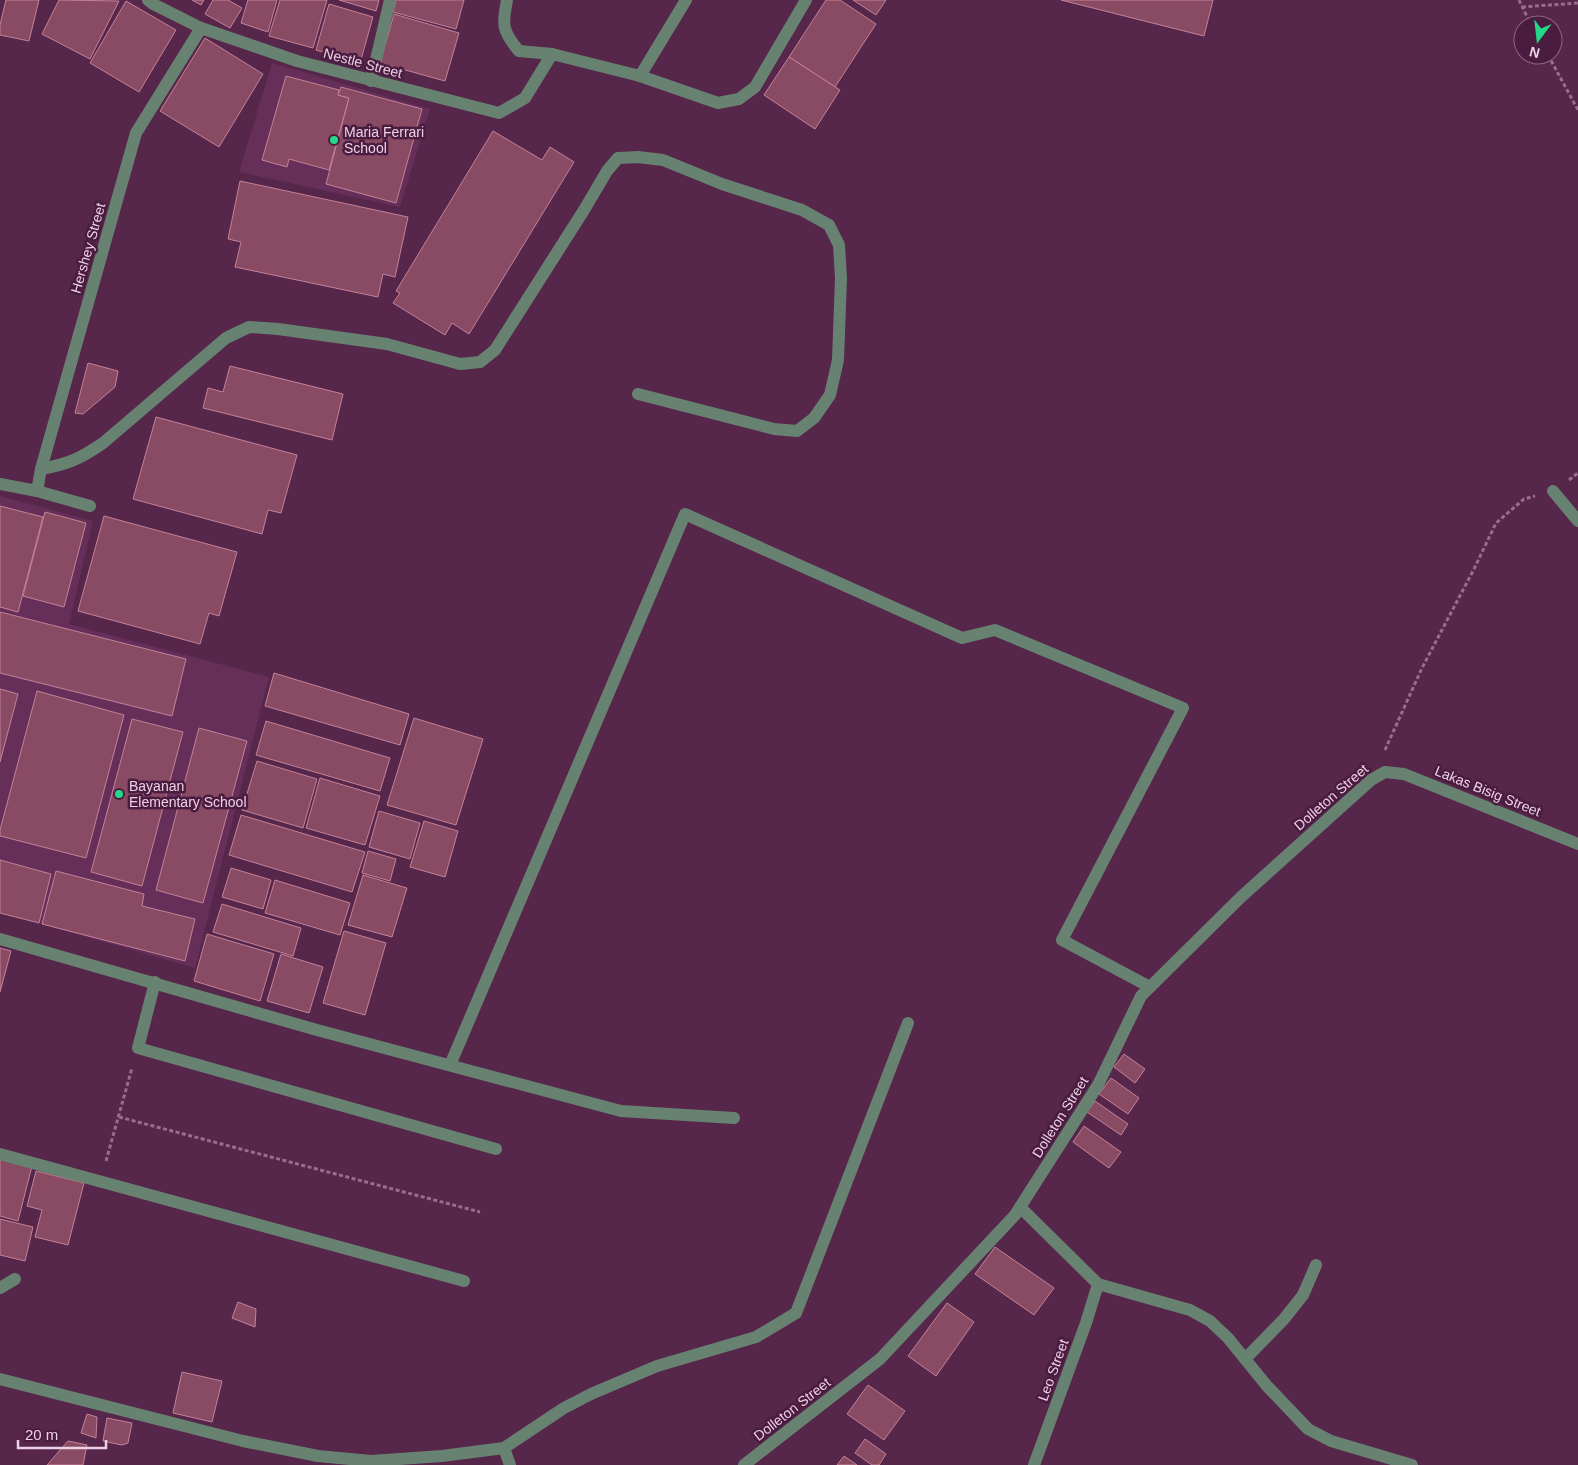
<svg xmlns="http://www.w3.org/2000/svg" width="1578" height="1465" viewBox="0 0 1578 1465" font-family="Arial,sans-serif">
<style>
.built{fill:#652f59}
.building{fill:#894b63;stroke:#c48299}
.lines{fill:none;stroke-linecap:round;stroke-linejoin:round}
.path{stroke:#976e8d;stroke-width:3;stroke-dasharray:4 2.5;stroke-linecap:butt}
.minor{stroke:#688271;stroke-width:12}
.poi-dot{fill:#23d887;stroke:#4a1c40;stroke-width:2}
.labels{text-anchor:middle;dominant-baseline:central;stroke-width:5;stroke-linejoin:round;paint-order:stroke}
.street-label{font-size:14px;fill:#eed0e5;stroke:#4a1c40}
.poi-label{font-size:14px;fill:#eed0e5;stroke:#4a1c40;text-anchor:start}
</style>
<rect width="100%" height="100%" fill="#56264b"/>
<g class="built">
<polygon points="272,63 430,109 400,207 239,172"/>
<polygon points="0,496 93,521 69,624 269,677 195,968 0,912"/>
</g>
<g class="building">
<polygon points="6,0 39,0 29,41 0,35 0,25"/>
<polygon points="59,0 119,1 90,59 42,34"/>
<polygon points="192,0 204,0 201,5"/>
<polygon points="213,0 228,0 242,8 230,28 205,14"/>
<polygon points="248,0 277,0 268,32 241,23"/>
<polygon points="280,0 327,0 313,48 269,36"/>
<polygon points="339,0 379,0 376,11"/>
<polygon points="396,0 464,0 456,29 393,12"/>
<polygon points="826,0 840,0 876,24 835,87 789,57"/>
<polygon points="853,0 886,0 876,15"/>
<polygon points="1061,0 1213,0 1204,36"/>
<polygon points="126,1 176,30 139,92 90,63"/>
<polygon points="329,4 373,17 360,63 316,50"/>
<polygon points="394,14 459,33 445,81 380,63"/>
<polygon points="205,38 263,74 219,147 160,111"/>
<polygon points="789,57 840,90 815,129 764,95"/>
<polygon points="286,76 339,90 338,95 349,98 329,170 289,159 287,167 262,160"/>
<polygon points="341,87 422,109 396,203 326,184 349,98 338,95"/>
<polygon points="493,131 542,160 550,147 574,162 469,334 452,323 445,335 393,303 400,293 396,291"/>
<polygon points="240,181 408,217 395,277 383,274 378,297 235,267 241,242 228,239"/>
<polygon points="88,363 118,371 115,387 83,414 75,413"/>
<polygon points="230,366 343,394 332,440 203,408 208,388 223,392"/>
<polygon points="156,417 297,455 281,513 268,510 262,534 133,499"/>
<polygon points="0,506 43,517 18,612 0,607"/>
<polygon points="45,512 86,523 64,607 23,596"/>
<polygon points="104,516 237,552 219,616 209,613 200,644 78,611"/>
<polygon points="0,612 186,659 172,716 0,673"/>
<polygon points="274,673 409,714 400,745 265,706"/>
<polygon points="0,689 18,694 0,762"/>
<polygon points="37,691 124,715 86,858 0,836 0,830"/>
<polygon points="414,718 483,739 456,825 387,805"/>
<polygon points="132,719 183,732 142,886 91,872"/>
<polygon points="266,721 390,758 380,791 256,755"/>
<polygon points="199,728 247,741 203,903 156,890"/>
<polygon points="257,761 317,779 303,828 242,810"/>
<polygon points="320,778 380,796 365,845 306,828"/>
<polygon points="379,811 420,823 410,859 369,847"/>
<polygon points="241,815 365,852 352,892 229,855"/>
<polygon points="424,821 458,831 445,877 410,867"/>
<polygon points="368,851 396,859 390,881 362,873"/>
<polygon points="0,860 51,874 39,923 0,913"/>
<polygon points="231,868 271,880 263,909 222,897"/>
<polygon points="56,871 144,894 142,906 195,919 185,961 42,924"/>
<polygon points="363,875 407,888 392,937 348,925"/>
<polygon points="275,880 350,903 340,935 265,913"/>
<polygon points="222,904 301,928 293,956 213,932"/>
<polygon points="344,931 386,943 365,1015 323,1003"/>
<polygon points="207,934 274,954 260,1001 194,981"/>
<polygon points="0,948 11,951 0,992"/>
<polygon points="281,954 323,967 309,1013 267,1001"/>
<polygon points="1124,1054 1145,1069 1135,1083 1114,1067"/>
<polygon points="1111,1078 1139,1098 1128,1114 1099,1094"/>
<polygon points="1095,1101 1128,1124 1121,1135 1087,1112"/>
<polygon points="1084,1126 1121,1152 1109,1168 1073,1142"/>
<polygon points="0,1157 32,1166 18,1221 0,1216"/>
<polygon points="36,1171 84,1183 68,1245 35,1237 42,1210 27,1206"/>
<polygon points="0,1219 33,1227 25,1261 0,1255"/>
<polygon points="995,1247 1054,1288 1034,1315 975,1274"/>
<polygon points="238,1302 256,1309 255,1327 232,1318"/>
<polygon points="947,1303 974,1322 936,1376 908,1356"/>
<polygon points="182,1372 222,1381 212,1422 173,1413"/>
<polygon points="868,1385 905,1411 884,1440 847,1414"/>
<polygon points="87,1414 97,1417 96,1438 81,1433"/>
<polygon points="107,1418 132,1423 128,1443 122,1445 103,1441"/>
<polygon points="865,1439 886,1454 879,1465 872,1465 855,1453"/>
<polygon points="68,1441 87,1445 83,1465 47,1465"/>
<polygon points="844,1456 857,1465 837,1465"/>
</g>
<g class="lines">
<g class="path">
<polyline points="1519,0 1531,25"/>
<polyline points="1522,7 1578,3"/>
<polyline points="1548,55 1578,110"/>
<polyline points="1569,480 1578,473"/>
<polyline points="1385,750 1422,668 1474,569 1496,523 1524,499 1535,496"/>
<polyline points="119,1117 480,1212"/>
<polyline points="106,1161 132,1068"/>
</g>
<g class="minor">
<polyline points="148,0 153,4 201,28 297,61 499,113 525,98 552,54"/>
<path d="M507,0C502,25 502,31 519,51L552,54L640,76L718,103L739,99L755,87L806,0"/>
<polyline points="640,76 686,0"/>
<polyline points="371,81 390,0"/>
<path d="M41,469C68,464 80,459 103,443L226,338L249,327L278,329L387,344L460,364L480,362L495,350L584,210L607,171L618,158L638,157L663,160L722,184L802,210L829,225L839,245L841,278L838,360L830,395L814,418L797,431L774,429L638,394"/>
<polyline points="0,484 37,491 90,506"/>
<polyline points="37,491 41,469 136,133 201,28"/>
<polyline points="1553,491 1578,521"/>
<polyline points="0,939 317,1030 621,1111 734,1118"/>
<polyline points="155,982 138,1048 496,1149"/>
<polyline points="450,1065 685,514 962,638 995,630 1183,708 1062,940 1150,987"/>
<polyline points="0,1154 464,1281"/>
<polyline points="1020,1207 1098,1284 1190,1310 1210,1321 1228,1338 1267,1386 1308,1429 1331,1441 1412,1465"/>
<polyline points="0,1288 15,1279"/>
<polyline points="1245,1359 1284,1319 1303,1295 1316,1265"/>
<polyline points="0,1379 243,1441 318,1456 371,1461 442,1456 504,1448 564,1408 591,1394 657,1366 756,1337 796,1313 908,1023"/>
<polyline points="504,1448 510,1465"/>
<polyline points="744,1465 880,1359 1015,1215 1098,1085 1141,996 1241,897 1371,780 1385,772 1404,774 1578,844"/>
<polyline points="1034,1465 1086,1323 1098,1284"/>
</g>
</g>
<g class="poi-dot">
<circle cx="334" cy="140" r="5"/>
<circle cx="119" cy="794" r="5"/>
</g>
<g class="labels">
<g class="street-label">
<text transform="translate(363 63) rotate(15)">Nestle Street</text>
<text transform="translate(88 248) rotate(-74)">Hershey Street</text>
<text transform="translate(1488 791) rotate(22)">Lakas Bisig Street</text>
<text transform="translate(1331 797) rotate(-41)">Dolleton Street</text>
<text transform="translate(1060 1117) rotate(-58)">Dolleton Street</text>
<text transform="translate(1053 1370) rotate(-70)">Leo Street</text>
<text transform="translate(792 1409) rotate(-38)">Dolleton Street</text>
</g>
<g class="poi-label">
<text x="344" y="132">Maria Ferrari<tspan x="344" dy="16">School</tspan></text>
<text x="129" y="786">Bayanan<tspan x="129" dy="16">Elementary School</tspan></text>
</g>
</g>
<g transform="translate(1538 40) rotate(195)"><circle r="24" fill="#4a1c40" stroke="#8c6482"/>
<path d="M0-4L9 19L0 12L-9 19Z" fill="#23d887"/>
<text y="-8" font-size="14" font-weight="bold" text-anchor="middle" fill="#eed0e5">N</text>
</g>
<path d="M18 1440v8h88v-8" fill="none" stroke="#eed0e5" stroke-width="2.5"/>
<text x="25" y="1440" font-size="15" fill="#eed0e5" stroke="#4a1c40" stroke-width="4" paint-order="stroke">20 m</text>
</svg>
